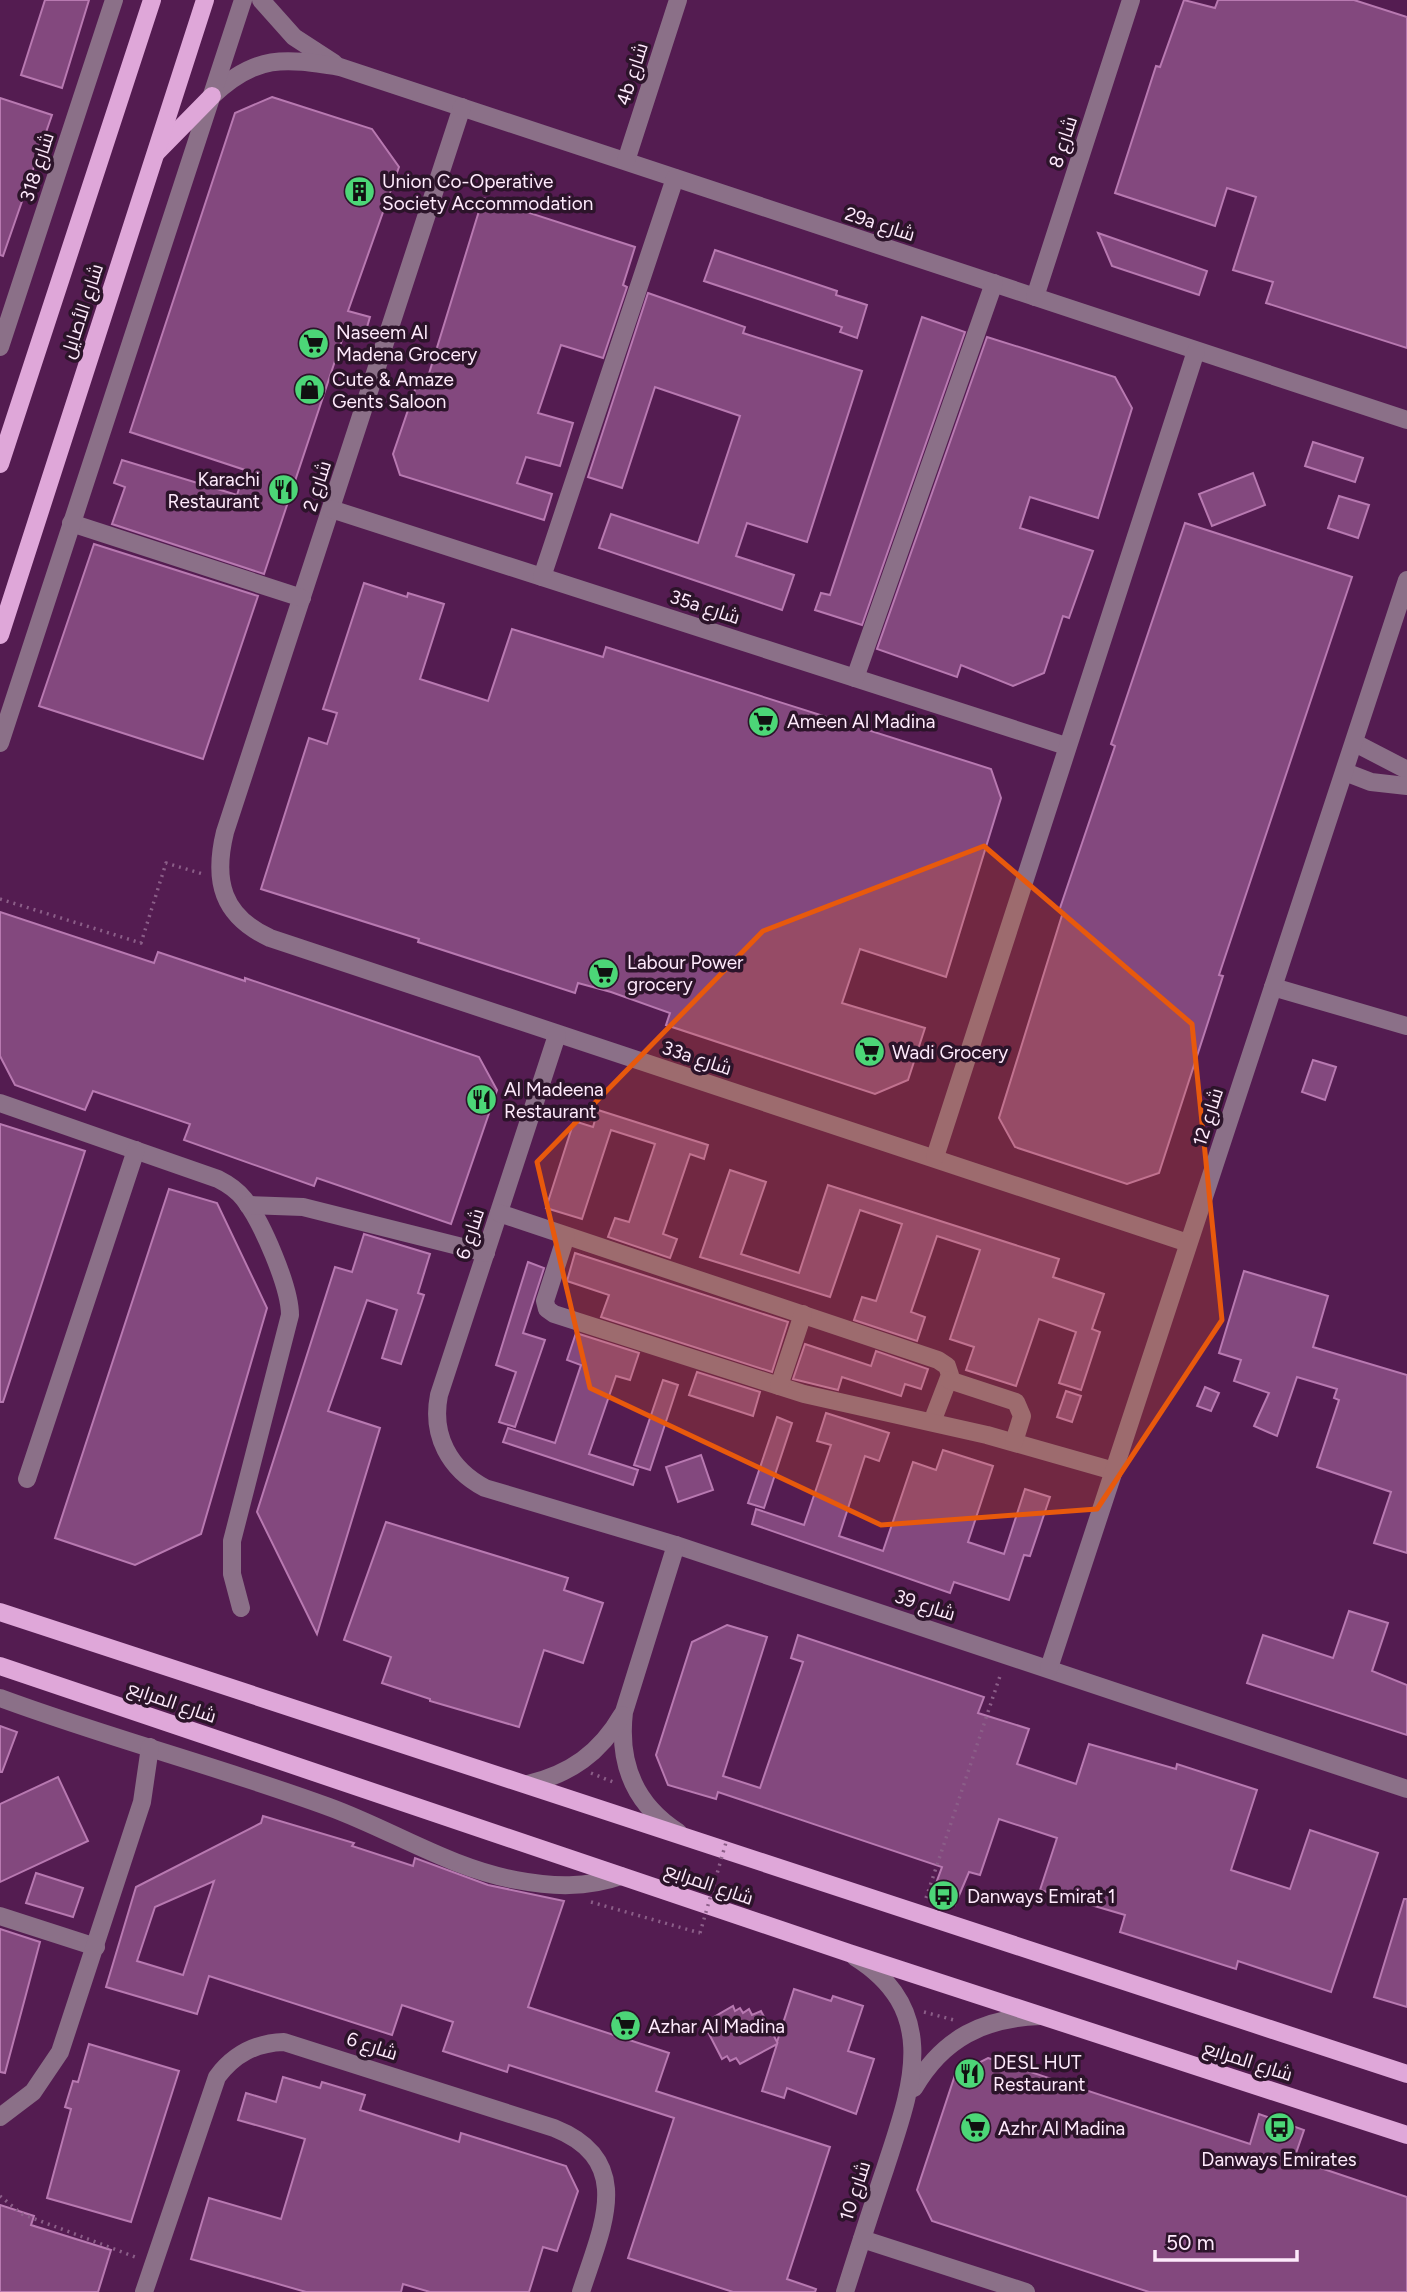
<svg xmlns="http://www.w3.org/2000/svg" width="1407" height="2292" viewBox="0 0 1407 2292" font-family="Figtree,Cairo,sans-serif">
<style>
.building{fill:#83487e;stroke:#b879b1;stroke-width:2;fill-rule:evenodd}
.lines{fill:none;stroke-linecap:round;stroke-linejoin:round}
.path{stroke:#8b5e88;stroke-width:3.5;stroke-dasharray:2 5;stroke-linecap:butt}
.minor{stroke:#8b7088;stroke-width:18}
.major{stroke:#dfa7d9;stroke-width:18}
.path-bridge{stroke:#8b5e88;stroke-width:3.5;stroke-dasharray:2 5;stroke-linecap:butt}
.marked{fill:#e8590c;fill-opacity:0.2;stroke:#e8590c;stroke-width:5;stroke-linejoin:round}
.labels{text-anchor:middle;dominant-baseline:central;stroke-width:7;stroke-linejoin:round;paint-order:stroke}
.street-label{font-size:19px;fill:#feeafc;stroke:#2c142a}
.poi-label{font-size:19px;fill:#feeafc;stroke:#2c142a;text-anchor:start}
</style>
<rect width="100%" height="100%" fill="#541c51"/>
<g class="building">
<polygon points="45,0 89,0 62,88 21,75"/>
<polygon points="1184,0 1215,8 1218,0 1354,0 1407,17 1407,348 1266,303 1273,282 1233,270 1256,197 1227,188 1215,226 1115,193 1156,66 1160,67"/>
<polygon points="272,97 372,129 399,167 348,311 370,317 365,334 346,328 264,574 112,524 125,487 114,483 122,460 237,495 245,470 130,432 235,113"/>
<polygon points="0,98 52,115 3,256 0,255"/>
<polygon points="483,198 635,247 623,285 627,287 603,358 561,345 538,413 573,423 560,466 526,457 517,483 552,494 544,520 400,475 393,454 419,378 427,380"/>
<polygon points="1098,233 1207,271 1199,295 1112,266"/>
<polygon points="715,250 837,291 836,295 867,305 857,338 840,332 842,327 704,281"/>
<polygon points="648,293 745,327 743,333 862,371 807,542 747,523 736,556 794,575 782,610 599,548 611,514 698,543 740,416 655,387 622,488 588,477"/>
<polygon points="922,317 965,332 862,625 815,610 821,593 830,595"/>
<polygon points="987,337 1115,377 1132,408 1098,518 1030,497 1020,528 1093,551 1069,618 1063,616 1044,673 1013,686 961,665 957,677 877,649"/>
<polygon points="1313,442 1363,458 1355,482 1305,466"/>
<polygon points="1253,473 1265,505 1212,526 1199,494"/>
<polygon points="1339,496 1369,505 1358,538 1328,528"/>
<polygon points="1185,523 1352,577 1219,975 1223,976 1159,1173 1127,1184 1015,1147 999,1118 1063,912 1059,911 1115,746 1111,744"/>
<polygon points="94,544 258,596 203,759 39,706"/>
<polygon points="364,583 407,597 408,593 444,604 420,679 488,701 512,629 603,657 606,647 991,769 1001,798 946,977 860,949 842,1003 925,1028 908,1080 875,1094 666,1025 670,1013 611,992 578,983 575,993 418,942 419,939 261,889 309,738 327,744 337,713 323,709"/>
<polygon points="0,912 154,963 158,952 245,981 245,978 479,1057 497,1090 451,1224 317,1178 314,1186 184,1140 190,1124 93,1091 85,1110 15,1085 0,1056"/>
<polygon points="1313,1060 1336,1067 1325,1100 1302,1092"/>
<polygon points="598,1110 708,1145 704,1159 690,1154 663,1234 677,1239 670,1258 608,1237 615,1218 629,1222 655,1144 611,1130 582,1219 546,1208 574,1121 593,1127"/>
<polygon points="0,1124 85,1151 3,1402 0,1402"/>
<polygon points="730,1170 766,1182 741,1254 799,1273 828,1185 1059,1259 1053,1277 1104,1294 1092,1329 1100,1332 1081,1390 1059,1383 1076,1332 1039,1319 1016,1386 966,1370 974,1347 950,1339 980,1250 937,1236 911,1312 925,1317 917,1341 854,1320 862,1297 876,1301 902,1224 860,1210 830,1297 700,1257"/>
<polygon points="169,1189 217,1203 267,1308 201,1534 135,1565 55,1538"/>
<polygon points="364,1234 430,1254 418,1293 424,1295 401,1364 382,1358 397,1310 367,1300 328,1411 380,1428 317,1634 257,1512 335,1267 352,1272"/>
<polygon points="575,1253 788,1322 772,1372 601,1317 609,1295 567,1281"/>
<polygon points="528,1262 544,1268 523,1333 545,1340 515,1427 499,1422 516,1372 496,1365"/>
<polygon points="1244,1271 1328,1296 1313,1347 1407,1375 1407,1553 1374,1543 1391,1492 1317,1467 1339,1400 1334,1398 1337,1389 1297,1377 1277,1436 1254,1426 1269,1393 1234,1381 1241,1360 1219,1353"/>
<polygon points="576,1333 639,1353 630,1380 616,1376 589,1454 638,1470 633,1485 503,1442 508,1428 555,1443 581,1365 567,1360"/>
<polygon points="805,1344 871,1366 876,1351 928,1369 921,1389 905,1384 901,1396 842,1377 838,1390 793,1379"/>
<polygon points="697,1372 760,1392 753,1416 689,1395"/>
<polygon points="663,1380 678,1385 650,1470 634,1465"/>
<polygon points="1205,1387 1219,1393 1211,1411 1197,1406"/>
<polygon points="1066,1391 1081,1396 1072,1422 1057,1417"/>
<polygon points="826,1413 889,1433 879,1461 865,1456 839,1536 883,1551 913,1462 936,1470 943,1450 993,1466 968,1542 1004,1554 1025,1489 1050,1497 1030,1556 1024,1555 1009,1600 954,1582 950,1593 752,1524 756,1509 804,1525 831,1445 817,1441"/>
<polygon points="777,1417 792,1423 764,1508 748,1503"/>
<polygon points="701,1455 713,1490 678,1502 666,1467"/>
<polygon points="386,1522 568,1578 564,1590 603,1603 583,1663 544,1650 519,1727 430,1701 430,1699 382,1683 391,1657 344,1640"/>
<polygon points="1349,1611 1388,1623 1372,1671 1407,1685 1407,1735 1247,1683 1263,1635 1333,1658"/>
<polygon points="727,1625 767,1637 723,1776 760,1788 803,1662 791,1658 798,1635 984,1697 978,1713 1029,1729 1017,1764 1076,1784 1089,1744 1176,1769 1177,1764 1257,1790 1231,1870 1290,1889 1310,1830 1378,1853 1331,1992 1238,1961 1236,1969 1120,1932 1125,1915 1040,1890 1057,1838 999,1819 980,1875 969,1872 955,1905 931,1897 942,1867 718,1792 716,1799 668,1785 656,1755 692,1642"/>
<polygon points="0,1726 17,1732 2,1772 0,1772"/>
<polygon points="58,1777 88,1841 0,1882 0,1804"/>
<path d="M263,1816L354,1843L352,1846L413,1866L415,1858L488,1885L564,1901L528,2007L669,2053L656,2091L830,2147L787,2279L816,2289L815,2292H733L628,2258L674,2118L509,2065L507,2072L443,2051L453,2022L402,2005L392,2035L209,1976L197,2014L106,1987L136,1887L261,1823ZM214,1881L183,1975L137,1961L155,1907Z"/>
<polygon points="36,1873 83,1888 73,1917 26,1903"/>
<polygon points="1404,1899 1407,1899 1407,2007 1374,1997"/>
<polygon points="0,1929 40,1942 5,2073 0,2072"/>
<polygon points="794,1989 831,2001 833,1996 863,2006 848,2051 874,2059 856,2114 787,2088 784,2098 762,2091 777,2044 740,2064 736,2058 730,2061 727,2056 722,2059 708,2032 712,2029 710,2025 716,2021 714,2017 733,2006 735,2011 740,2008 743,2013 749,2009 752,2015 761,2011 777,2042"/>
<polygon points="89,2044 179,2071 131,2222 47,2198 71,2109 65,2107 73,2081 78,2082"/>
<polygon points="988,2058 1250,2144 1259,2114 1304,2130 1294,2159 1407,2197 1407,2292 1149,2292 932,2221 917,2190 955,2075"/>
<polygon points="283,2077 320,2088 322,2082 365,2095 360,2110 459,2142 461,2133 566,2166 578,2191 557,2251 543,2247 529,2292 430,2292 403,2284 401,2292 306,2292 191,2259 209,2198 281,2219 305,2139 238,2120 246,2093 276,2102"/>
<polygon points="0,2205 34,2216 31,2225 111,2250 98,2292 0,2292"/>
</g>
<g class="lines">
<g class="path">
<polyline points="0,899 141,943 166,863 203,874"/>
<polyline points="591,1773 613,1782"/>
<polyline points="926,1898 1001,1673"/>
<polyline points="591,1902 700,1933"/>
<polyline points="924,2012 954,2020"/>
<polyline points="0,2196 22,2214 138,2258"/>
</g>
<g class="minor">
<polyline points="261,0 294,37 334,63"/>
<path d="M212,96C256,54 284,58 340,67L1407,420"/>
<path d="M462,107L225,832C213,881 222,916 270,938L1188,1243"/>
<polyline points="626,161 678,0"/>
<polyline points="1035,297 1131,0"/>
<polyline points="0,347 114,0"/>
<polyline points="331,509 1066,746"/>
<polyline points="71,523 302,598"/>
<polyline points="542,577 675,178"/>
<polyline points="855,678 994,283"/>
<polyline points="0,743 243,0"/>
<polyline points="1355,743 1407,770"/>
<polyline points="1345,772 1371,782 1407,786"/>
<polyline points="1273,987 1407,1026"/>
<path d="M557,1035L439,1395C431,1435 449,1469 485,1488L676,1545L1407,1789"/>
<path d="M0,1103L218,1179C228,1184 237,1190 244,1199C262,1222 290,1287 290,1315L232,1541V1574L241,1608"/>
<polyline points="935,1157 1196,351"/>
<polyline points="248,1205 303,1207 486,1253"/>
<polyline points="499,1213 938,1360 947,1366 950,1375 932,1422"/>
<polyline points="566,1236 545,1301 547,1309 554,1314 804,1394 987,1435 1114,1471"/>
<polyline points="949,1380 1016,1402 1022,1416 1014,1442"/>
<polyline points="779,1386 803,1314"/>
<polyline points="27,1479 136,1150"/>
<path d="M676,1545L624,1712C618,1763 634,1804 678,1832"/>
<polyline points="1049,1668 1407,580"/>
<path d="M0,1698C108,1738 220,1767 329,1807C392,1830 450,1868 516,1880C553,1887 586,1888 621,1876"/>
<path d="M528,1784C570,1774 600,1753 622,1715"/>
<polyline points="0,1916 96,1947"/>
<path d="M914,2088C943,2038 984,2018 1040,2016"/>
<polyline points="0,2117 33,2092 60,2052 142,1802 150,1747"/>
<polyline points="862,2239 1026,2292"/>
<path d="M144,2292L217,2077C234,2054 255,2043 284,2042L554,2128C637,2161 601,2229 581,2292"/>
<path d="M845,2292C858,2251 871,2210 885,2169C910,2091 943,2012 855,1957"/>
</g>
<g class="major">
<polyline points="157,152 212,96"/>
<polyline points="0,464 152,0"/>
<polyline points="0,635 205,0"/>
<polyline points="0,1612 1407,2074"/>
<polyline points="0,1666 849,1953 1407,2135"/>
</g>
<polyline class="path-bridge" points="700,1933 727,1839"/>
</g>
<path class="marked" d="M984,846L1192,1024L1222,1320L1097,1509L881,1525L590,1388L537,1162L763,931Z"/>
<defs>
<symbol id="building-disc" viewBox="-11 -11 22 22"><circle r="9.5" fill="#4cd677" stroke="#2c142a"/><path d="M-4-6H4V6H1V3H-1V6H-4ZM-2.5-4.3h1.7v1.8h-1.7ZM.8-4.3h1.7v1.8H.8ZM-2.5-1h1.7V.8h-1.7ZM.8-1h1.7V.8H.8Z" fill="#111"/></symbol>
<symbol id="supermarket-disc" viewBox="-11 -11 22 22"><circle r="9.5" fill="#4cd677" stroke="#2c142a"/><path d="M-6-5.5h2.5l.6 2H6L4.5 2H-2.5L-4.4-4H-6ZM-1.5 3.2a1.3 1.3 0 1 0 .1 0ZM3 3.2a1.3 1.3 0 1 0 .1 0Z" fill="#111"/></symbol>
<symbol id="shop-disc" viewBox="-11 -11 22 22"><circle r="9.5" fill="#4cd677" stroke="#2c142a"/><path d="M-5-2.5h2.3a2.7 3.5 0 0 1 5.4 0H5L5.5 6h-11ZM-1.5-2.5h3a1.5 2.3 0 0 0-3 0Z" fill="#111"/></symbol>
<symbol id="restaurant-disc" viewBox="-11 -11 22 22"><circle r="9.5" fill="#4cd677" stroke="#2c142a"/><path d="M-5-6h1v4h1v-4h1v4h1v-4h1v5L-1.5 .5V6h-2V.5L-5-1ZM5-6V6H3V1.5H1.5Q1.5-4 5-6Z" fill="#111"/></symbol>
<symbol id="bus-disc" viewBox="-11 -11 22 22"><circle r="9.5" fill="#4cd677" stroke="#2c142a"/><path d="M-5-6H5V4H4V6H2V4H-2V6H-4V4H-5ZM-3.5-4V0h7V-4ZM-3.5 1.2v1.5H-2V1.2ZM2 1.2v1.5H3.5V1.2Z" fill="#111"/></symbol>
</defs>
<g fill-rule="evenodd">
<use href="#building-disc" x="342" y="174" width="35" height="35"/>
<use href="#supermarket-disc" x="296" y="326" width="35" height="35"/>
<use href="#shop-disc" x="292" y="372" width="35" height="35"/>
<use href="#restaurant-disc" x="266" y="472" width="35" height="35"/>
<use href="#supermarket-disc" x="746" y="704" width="35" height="35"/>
<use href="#supermarket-disc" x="586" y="956" width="35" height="35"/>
<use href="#supermarket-disc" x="852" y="1034" width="35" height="35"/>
<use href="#restaurant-disc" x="464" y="1082" width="35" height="35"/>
<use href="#bus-disc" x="926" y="1878" width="35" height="35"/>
<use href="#supermarket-disc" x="608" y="2008" width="35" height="35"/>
<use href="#restaurant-disc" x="952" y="2056" width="35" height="35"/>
<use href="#supermarket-disc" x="958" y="2110" width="35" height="35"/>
<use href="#bus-disc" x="1262" y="2110" width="35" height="35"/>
</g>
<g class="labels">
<g class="street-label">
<text transform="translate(632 74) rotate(-72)">4b شارع</text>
<text transform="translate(1063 142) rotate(-72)">شارع 8</text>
<text transform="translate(37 167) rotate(-72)">شارع 318</text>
<text transform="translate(880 224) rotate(18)">29a شارع</text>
<text transform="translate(82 311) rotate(-72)">شارع الأصايل</text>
<text transform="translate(317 486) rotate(-72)">شارع 2</text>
<text transform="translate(705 607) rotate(18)">35a شارع</text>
<text transform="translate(697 1058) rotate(18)">33a شارع</text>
<text transform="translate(1208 1117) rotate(-72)">شارع 12</text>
<text transform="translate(470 1234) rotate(-72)">شارع 6</text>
<text transform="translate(925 1605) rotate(18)">شارع 39</text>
<text transform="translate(172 1702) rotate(19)">شارع المرابع</text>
<text transform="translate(709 1884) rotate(19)">شارع المرابع</text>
<text transform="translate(372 2046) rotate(18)">شارع 6</text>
<text transform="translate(1248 2061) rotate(18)">شارع المرابع</text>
<text transform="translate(855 2191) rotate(-72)">شارع 10</text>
</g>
<g class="poi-label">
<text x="382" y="181">Union Co-Operative<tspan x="382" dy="22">Society Accommodation</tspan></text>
<text x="336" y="332">Naseem Al<tspan x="336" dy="22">Madena Grocery</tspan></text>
<text x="332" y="379">Cute &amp; Amaze<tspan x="332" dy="22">Gents Saloon</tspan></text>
<text x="260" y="479" text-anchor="end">Karachi<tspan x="260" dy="22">Restaurant</tspan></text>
<text x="787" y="721">Ameen Al Madina</text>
<text x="627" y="962">Labour Power<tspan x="627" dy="22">grocery</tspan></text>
<text x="892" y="1052">Wadi Grocery</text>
<text x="504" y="1089">Al Madeena<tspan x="504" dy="22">Restaurant</tspan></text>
<text x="967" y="1896">Danways Emirat 1</text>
<text x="648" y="2026">Azhar Al Madina</text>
<text x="993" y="2062">DESL HUT<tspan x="993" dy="22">Restaurant</tspan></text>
<text x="998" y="2128">Azhr Al Madina</text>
<text x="1279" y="2159" text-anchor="middle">Danways Emirates</text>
</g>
</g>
<path d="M1155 2250v10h142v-10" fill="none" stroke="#feeafc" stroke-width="3.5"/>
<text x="1166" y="2250" font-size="21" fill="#feeafc" stroke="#2c142a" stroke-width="5" paint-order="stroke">50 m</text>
</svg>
